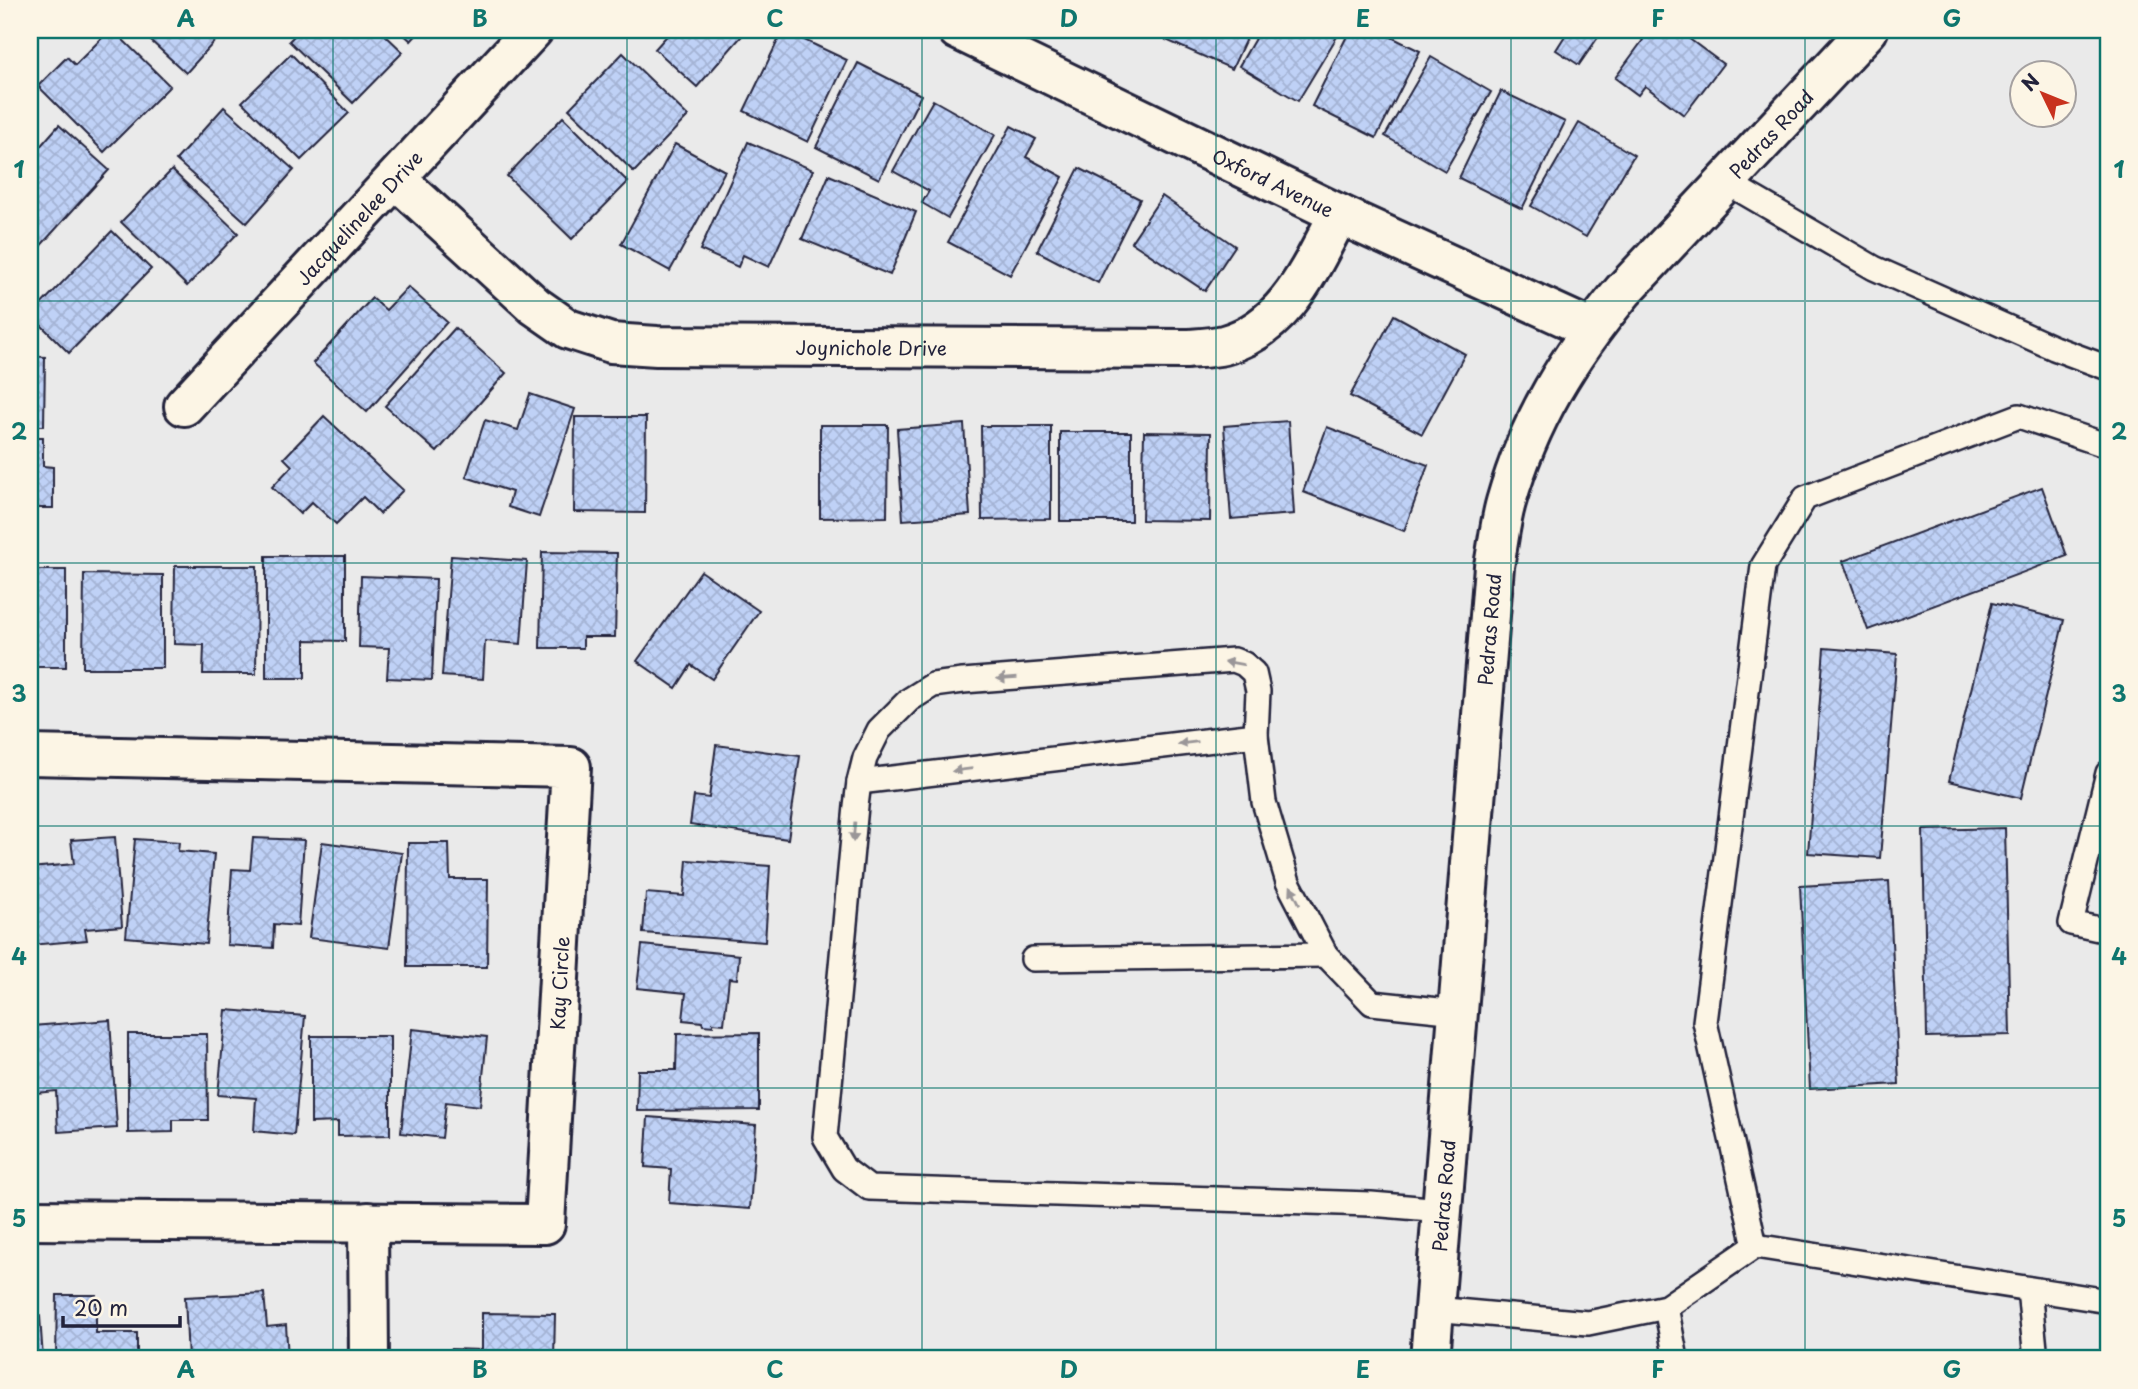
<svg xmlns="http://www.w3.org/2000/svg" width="2138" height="1389" viewBox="0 0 2138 1389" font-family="'Playpen Sans',sans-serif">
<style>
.building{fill:url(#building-cross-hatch);stroke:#22223b;stroke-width:2}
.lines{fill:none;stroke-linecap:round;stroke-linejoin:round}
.lane-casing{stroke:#22223b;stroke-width:28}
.street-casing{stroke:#22223b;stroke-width:44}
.lane{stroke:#fcf5e5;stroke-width:23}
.street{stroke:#fcf5e5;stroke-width:38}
.oneway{fill:#9a9698}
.grid{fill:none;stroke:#0f766e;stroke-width:2;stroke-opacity:0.55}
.labels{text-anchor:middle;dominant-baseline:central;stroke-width:7;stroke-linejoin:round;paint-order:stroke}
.street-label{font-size:19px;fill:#22223b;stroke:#fcf5e5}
.neatline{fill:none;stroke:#0f766e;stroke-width:2.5}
.grid-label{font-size:23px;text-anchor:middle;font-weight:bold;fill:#0f766e}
</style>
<defs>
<pattern id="building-cross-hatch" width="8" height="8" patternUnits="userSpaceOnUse" patternTransform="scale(1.75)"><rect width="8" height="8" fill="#bfd1f6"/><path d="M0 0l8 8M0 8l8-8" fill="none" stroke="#a4b3d4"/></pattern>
</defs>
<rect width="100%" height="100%" fill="#eaeaea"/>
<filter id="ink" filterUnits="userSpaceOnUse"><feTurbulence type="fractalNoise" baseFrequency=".0143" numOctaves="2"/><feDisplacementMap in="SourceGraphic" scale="14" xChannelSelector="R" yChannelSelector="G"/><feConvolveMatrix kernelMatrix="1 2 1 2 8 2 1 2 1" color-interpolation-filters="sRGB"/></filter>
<g filter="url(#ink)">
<g class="building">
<polygon points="110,30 113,30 170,86 104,152 38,86 67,57 75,65"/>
<polygon points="139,30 202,30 215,41 186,73"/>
<polygon points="300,30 380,30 403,52 353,103 289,41"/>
<polygon points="399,30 421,30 411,41"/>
<polygon points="672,30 747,30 697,87 655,49"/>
<polygon points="783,30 847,60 808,142 744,111"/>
<polygon points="1170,30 1250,30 1232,69 1166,40"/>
<polygon points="1260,30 1341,30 1298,101 1239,66"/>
<polygon points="1350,30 1377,30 1420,51 1376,138 1312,106"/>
<polygon points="1566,30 1603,30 1579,65 1556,50 1568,31"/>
<polygon points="1630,30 1682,30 1680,32 1723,64 1684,115 1645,86 1638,95 1615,78 1643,40"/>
<polygon points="623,53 688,116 634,172 569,109"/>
<polygon points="291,54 349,113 301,160 242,102"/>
<polygon points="1431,57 1491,92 1445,171 1385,136"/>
<polygon points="858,63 921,95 879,179 816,147"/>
<polygon points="1501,91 1565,122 1522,209 1459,178"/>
<polygon points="933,100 995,135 948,218 922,203 929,191 893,171"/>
<polygon points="224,107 294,170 247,223 176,160"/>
<polygon points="563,117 628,182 572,239 507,176"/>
<polygon points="1579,123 1634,155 1586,237 1531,206"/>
<polygon points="59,125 109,170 35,252 30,247 30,158"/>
<polygon points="1011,126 1036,139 1026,157 1063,177 1010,275 948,242"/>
<polygon points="748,142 813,170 769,267 743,255 738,267 700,250"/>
<polygon points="675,144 725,171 670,271 621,244"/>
<polygon points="1079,168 1140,199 1098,283 1037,251"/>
<polygon points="172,170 238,233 187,286 121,222"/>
<polygon points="829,175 916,212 890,275 802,239"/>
<polygon points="1162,196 1235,246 1205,291 1131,242"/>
<polygon points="112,231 151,269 69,353 31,315"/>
<polygon points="408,287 447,322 367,412 313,363 372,298 386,310"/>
<polygon points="1394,315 1465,354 1422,434 1350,396"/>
<polygon points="455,328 506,373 437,452 385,406"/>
<polygon points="30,356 45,357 44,426 30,426"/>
<polygon points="530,394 575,409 539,517 508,507 512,492 466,477 485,420 518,430"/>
<polygon points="324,416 403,490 380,514 363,497 336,524 312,502 300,514 272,487 292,466 284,458"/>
<polygon points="575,417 646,417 645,513 574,512"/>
<polygon points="1288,421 1294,514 1231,519 1224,426"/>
<polygon points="964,424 970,515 903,520 897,429"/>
<polygon points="820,425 888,425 887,517 820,518"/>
<polygon points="981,426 1051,426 1051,519 982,520"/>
<polygon points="1327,427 1428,465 1404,531 1303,492"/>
<rect x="1060" y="432" width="71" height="89"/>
<polygon points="1144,432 1211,433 1210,521 1142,520"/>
<polygon points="30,437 43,437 43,466 53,467 53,508 30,508"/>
<polygon points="2042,487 2067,556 1868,630 1843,561"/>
<polygon points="542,552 617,553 615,637 583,637 583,648 540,648"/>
<polygon points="266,556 345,556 345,641 305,640 305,678 266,678"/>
<polygon points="451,556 527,561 521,644 485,641 483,679 442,676"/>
<polygon points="175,566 257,566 256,674 203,674 204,645 174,644"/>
<rect x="30" y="570" width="36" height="97"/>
<polygon points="701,571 759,611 712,679 691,665 676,688 637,661"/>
<polygon points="84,574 163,575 163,668 83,668"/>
<polygon points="361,576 436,579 432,680 387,678 389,648 359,647"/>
<polygon points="1992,603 2064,620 2021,798 1949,781"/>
<polygon points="1824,648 1897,654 1880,858 1808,853"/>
<polygon points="716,745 800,756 788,839 690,825 694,796 709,798"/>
<polygon points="2005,828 2010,1035 1927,1037 1923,830"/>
<polygon points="115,837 122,926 85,929 87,940 30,945 30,868 74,864 71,840"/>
<polygon points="253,838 304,840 298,926 274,924 273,948 227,945 232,869 250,870"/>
<polygon points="135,839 179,842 178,851 214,854 206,944 126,937"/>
<polygon points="322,842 402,853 389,948 309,938"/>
<polygon points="408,843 449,843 450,879 488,879 487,967 407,967"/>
<polygon points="687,860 770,866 765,942 643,933 646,893 684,896"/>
<polygon points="1889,881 1899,1084 1810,1089 1800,886"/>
<polygon points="642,945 739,955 737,979 729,978 724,1024 713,1023 713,1026 703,1025 702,1022 683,1020 686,993 637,988"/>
<polygon points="226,1010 305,1016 294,1135 254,1131 256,1098 218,1095"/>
<polygon points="110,1020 117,1128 58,1132 56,1091 37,1093 32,1026"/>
<polygon points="412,1029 487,1037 480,1106 446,1102 442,1138 401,1133"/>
<polygon points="759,1033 759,1110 637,1111 638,1070 676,1070 677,1034"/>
<polygon points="128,1034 207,1034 208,1120 173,1120 173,1132 128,1133"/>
<polygon points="311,1036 390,1036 390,1135 338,1136 338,1122 311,1123"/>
<polygon points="648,1117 756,1125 750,1209 669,1203 671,1169 645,1167"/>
<polygon points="264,1293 267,1327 286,1325 288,1359 188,1359 185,1297"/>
<polygon points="57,1295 96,1295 96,1333 137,1333 137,1359 56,1359"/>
<polygon points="482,1313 555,1314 554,1359 451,1359 451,1349 482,1350"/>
<polygon points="40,1316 43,1359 30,1359 30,1317"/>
</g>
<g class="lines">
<defs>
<g id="lane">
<polyline points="1726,182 1874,268 2054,348 2108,368"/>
<polyline points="2108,773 2071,923 2108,931"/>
<polyline points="859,782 1256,735"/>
<polyline points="1033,959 1326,955"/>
<polyline points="1442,1210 1371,1204 869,1188 844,1169 825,1137 856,806 859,782 865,758 879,730 909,700 933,685 963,681 1234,660 1244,664 1254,673 1258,691 1256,735 1264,802 1288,882 1326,955 1372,1003 1458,1012"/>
<polyline points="1755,1246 1705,1022 1763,566 1805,498 2019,416 2108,446"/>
<polyline points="2029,1289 2036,1359"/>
<polyline points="1666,1307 1676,1359"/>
<polyline points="1434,1309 1588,1323 1666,1307 1755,1246 2108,1301"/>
</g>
<g id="street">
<path id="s1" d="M958,30L1339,214L1591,329"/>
<path id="s2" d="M396,179L535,306L568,329L611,343L657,346L1186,349C1198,348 1212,348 1224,345C1287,328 1311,266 1339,214"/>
<path id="s3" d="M184,406L533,30"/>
<polyline points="30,755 571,767 545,1224 30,1220"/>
<polyline points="368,1222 369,1359"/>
<path id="s4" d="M1430,1359L1494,566C1498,545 1500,523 1506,502C1529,420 1569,356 1623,291L1868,30"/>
</g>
</defs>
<use href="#lane" class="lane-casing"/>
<use href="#street" class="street-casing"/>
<use href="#lane" class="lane"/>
<use href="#street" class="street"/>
</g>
<defs><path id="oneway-solid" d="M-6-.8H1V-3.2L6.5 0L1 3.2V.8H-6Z" transform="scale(1.75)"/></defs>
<g class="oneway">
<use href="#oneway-solid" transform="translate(1234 663) rotate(-170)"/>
<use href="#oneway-solid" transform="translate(1007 678) rotate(176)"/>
<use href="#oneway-solid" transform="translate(1188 743) rotate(173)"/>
<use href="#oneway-solid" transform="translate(962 770) rotate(173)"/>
<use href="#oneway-solid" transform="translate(854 832) rotate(95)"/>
<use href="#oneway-solid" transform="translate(1295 895) rotate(-117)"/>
</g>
</g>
<path class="grid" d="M333,30V1359M627,30V1359M922,30V1359M1216,30V1359M1511,30V1359M1805,30V1359M30,301H2108M30,563H2108M30,826H2108M30,1088H2108"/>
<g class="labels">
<g class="street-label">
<text stroke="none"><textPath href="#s4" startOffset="1320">Pedras Road</textPath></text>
<text stroke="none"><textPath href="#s1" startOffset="350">Oxford Avenue</textPath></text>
<text stroke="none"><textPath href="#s3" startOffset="257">Jacquelinelee Drive</textPath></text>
<text stroke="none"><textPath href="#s2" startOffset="534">Joynichole Drive</textPath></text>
<text stroke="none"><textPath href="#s4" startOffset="732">Pedras Road</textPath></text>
<text transform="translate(559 983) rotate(-87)">Kay Circle</text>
<text stroke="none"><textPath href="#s4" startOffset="164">Pedras Road</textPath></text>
</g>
</g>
<rect width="2138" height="1389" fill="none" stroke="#fcf5e5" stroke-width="77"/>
<g transform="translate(2043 94) rotate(313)"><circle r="33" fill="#fcf5e5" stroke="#a5a1a1" stroke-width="2"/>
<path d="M0-5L12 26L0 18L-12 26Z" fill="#c8321e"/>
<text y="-10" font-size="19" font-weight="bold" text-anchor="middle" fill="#22223b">N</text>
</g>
<path d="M63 1316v10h117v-10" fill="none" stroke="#22223b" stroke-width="3.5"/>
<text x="74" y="1316" font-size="21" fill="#22223b" stroke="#fcf5e5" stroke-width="5" paint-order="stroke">20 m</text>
<rect x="38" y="38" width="2062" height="1312" class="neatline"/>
<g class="grid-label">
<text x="186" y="27">A</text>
<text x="480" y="27">B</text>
<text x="775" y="27">C</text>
<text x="1069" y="27">D</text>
<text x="1363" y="27">E</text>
<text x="1658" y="27">F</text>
<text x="1952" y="27">G</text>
<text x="19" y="178">1</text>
<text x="2119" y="178">1</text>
<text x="19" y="440">2</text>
<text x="2119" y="440">2</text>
<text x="19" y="702">3</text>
<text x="2119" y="702">3</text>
<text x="19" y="965">4</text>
<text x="2119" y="965">4</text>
<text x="19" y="1227">5</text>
<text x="2119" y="1227">5</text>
<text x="186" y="1378">A</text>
<text x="480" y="1378">B</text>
<text x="775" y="1378">C</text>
<text x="1069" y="1378">D</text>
<text x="1363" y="1378">E</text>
<text x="1658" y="1378">F</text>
<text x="1952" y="1378">G</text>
</g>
</svg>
